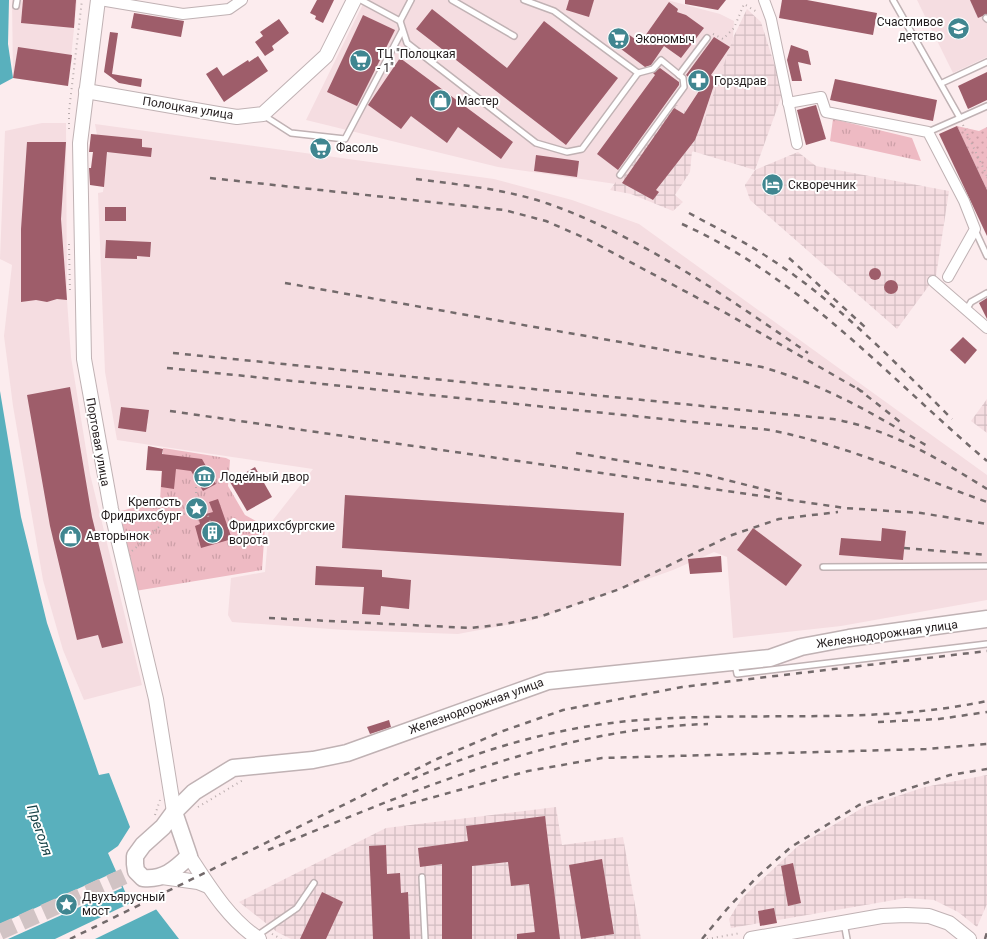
<svg xmlns="http://www.w3.org/2000/svg" width="987" height="939" viewBox="0 0 987 939" font-family="Roboto,sans-serif">
<style>
.built{fill:#f5dde1}
.industrial{fill:url(#industrial-grid)}
.grass{fill:url(#grass-dots)}
.park{fill:url(#park-tufts)}
.water{fill:#59b0bd}
.pier{fill:#fcecee}
.building{fill:#9e5d6a}
.lines{fill:none;stroke-linecap:round;stroke-linejoin:round}
.primary-tunnel{stroke:#d1c3c4;stroke-width:16;stroke-dasharray:16 8;stroke-linecap:butt}
.lane-casing{stroke:#c0b2b4;stroke-width:8}
.street-casing{stroke:#c0b2b4;stroke-width:12}
.secondary-casing{stroke:#c0b2b4;stroke-width:16}
.primary-casing{stroke:#c0b2b4;stroke-width:19}
.path{stroke:#b9acad;stroke-width:2;stroke-dasharray:1 4;stroke-linecap:butt}
.lane{stroke:#fff;stroke-width:5}
.street{stroke:#fff;stroke-width:10}
.secondary{stroke:#fff;stroke-width:14}
.primary{stroke:#fff;stroke-width:16}
.rail{stroke:#736a6b;stroke-width:2.5;stroke-dasharray:6 6;stroke-linecap:butt}
.labels{text-anchor:middle;dominant-baseline:central;stroke-width:4;stroke-linejoin:round;paint-order:stroke}
.poi-label{font-size:12px;fill:#231d1e;stroke:#fff;text-anchor:start}
.street-label{font-size:12px;fill:#231d1e;stroke:#fff}
.water-label{font-size:14px;font-style:italic;fill:#174146;stroke:#fff}
</style>
<defs>
<pattern id="industrial-grid" width="8" height="8" patternUnits="userSpaceOnUse" patternTransform="scale(1.25)"><rect width="8" height="8" fill="#f5dde1"/><path d="M0 4h8M4 0v8" fill="none" stroke="#d2bdc1"/></pattern>
<pattern id="grass-dots" width="8" height="8" patternUnits="userSpaceOnUse" patternTransform="scale(1.25)"><rect width="8" height="8" fill="#eebac3"/><path d="M2 2h.1M6 6h.1" fill="none" stroke="#cc9fa7" stroke-width="1.8" stroke-linecap="round"/></pattern>
<pattern id="park-tufts" width="24" height="20" patternUnits="userSpaceOnUse" patternTransform="scale(1.25)"><rect width="24" height="20" fill="#eebac3"/><path d="M3 7l-1-3M5 7V3M7 7l1-3M15 17l-1-3M17 17v-4M19 17l1-3" fill="none" stroke="#cc9fa7"/></pattern>
</defs>
<rect width="100%" height="100%" fill="#fcecee"/>
<g class="built">
<polygon points="12,0 77,0 68,86 13,78"/>
<polygon points="365,0 667,0 720,14 734,21 733,38 703,129 693,151 654,203 623,185 498,167 306,120"/>
<polygon points="917,0 987,0 987,57 953,73"/>
<polygon points="42,123 66,123 67,300 71,357 90,474 142,685 84,700 63,650 43,580 13,406 4,336 12,265 0,259 5,131"/>
<polygon points="95,124 494,179 572,200 639,224 987,475 987,600 841,626 733,638 727,557 714,552 673,570 533,620 458,634 345,630 232,622 228,615 231,578 265,572 269,525 313,469 117,440 105,372 98,193 103,192 109,137 97,135"/>
</g>
<g class="industrial">
<polygon points="747,9 761,22 783,92 755,170 798,152 816,166 949,191 936,276 897,329 750,200 745,185 755,170 692,151 690,172 675,195 683,202 673,211 631,194 610,190 674,103 702,123 697,141 733,38"/>
<polygon points="987,399 987,433 971,421"/>
<polygon points="987,775 987,904 977,927 958,912 934,900 906,898 731,928 729,919 742,898 798,846 864,807 925,787"/>
<polygon points="556,807 562,845 623,837 641,939 291,939 277,932 239,902 386,828"/>
</g>
<polygon class="grass" points="957,126 979,131 987,127 987,190"/>
<g class="park">
<polygon points="833,119 912,138 921,161 830,141"/>
<polygon points="163,448 226,458 230,460 228,486 245,515 265,526 262,570 135,591 117,512 160,501"/>
</g>
<g class="water">
<polygon points="0,0 9,0 8,44 13,78 0,85"/>
<polygon points="0,391 21,517 47,623 99,775 109,773 130,827 118,846 108,853 127,896 152,904 179,939 0,939"/>
</g>
<g class="pier">
<polygon points="115,872 122,888 8,939 0,939 0,924"/>
<polygon points="141,898 153,902 159,908 95,939 55,939"/>
</g>
<g class="building">
<polygon points="23,0 76,0 74,28 21,23"/>
<polygon points="317,0 334,0 323,23 315,19 316,16 310,13"/>
<polygon points="569,0 594,0 589,17 566,10"/>
<polygon points="685,0 726,0 718,10 685,4"/>
<polygon points="782,0 807,0 877,13 873,35 779,18"/>
<polygon points="970,0 987,0 987,14 978,18"/>
<polygon points="669,2 678,9 677,12 686,15 704,28 681,58 664,46 651,65 645,67 613,43 623,30 640,43"/>
<polygon points="432,9 507,68 544,21 618,78 566,145 416,29"/>
<polygon points="134,13 184,21 181,37 131,28"/>
<polygon points="363,15 395,30 357,106 327,92"/>
<polygon points="279,19 289,33 272,46 274,50 265,56 255,42 263,36 260,32"/>
<polygon points="110,32 118,33 112,74 142,79 141,87 119,83 104,72"/>
<polygon points="714,37 730,47 711,75 716,79 700,127 695,140 656,190 659,192 653,200 622,183 674,108 684,114 701,88 686,75"/>
<polygon points="791,45 808,51 811,65 798,62 802,81 792,81 787,60"/>
<polygon points="18,47 72,55 68,86 13,78"/>
<polygon points="258,56 268,71 224,102 206,74 217,67 223,76 248,60 249,62"/>
<polygon points="400,58 513,142 501,159 458,127 447,143 411,116 401,129 368,105"/>
<polygon points="660,68 679,82 679,85 618,170 597,154 655,75 653,73"/>
<polygon points="987,72 987,100 968,109 958,86"/>
<polygon points="835,79 937,100 933,121 830,100"/>
<polygon points="816,105 826,139 806,145 797,110"/>
<polygon points="957,126 987,190 987,236 939,134"/>
<polygon points="91,134 142,139 142,147 152,148 151,157 107,152 104,187 90,185 89,168 91,168 93,152 89,152"/>
<polygon points="27,142 66,142 61,219 67,300 57,299 47,302 36,300 21,302 21,229"/>
<polygon points="536,155 579,161 577,177 534,171"/>
<rect x="105" y="207" width="21" height="14"/>
<polygon points="106,240 151,242 150,257 137,256 137,259 105,258"/>
<circle cx="875" cy="274" r="6"/>
<circle cx="891" cy="287" r="7"/>
<polygon points="987,298 987,319 979,303"/>
<polygon points="963,337 977,350 965,364 950,350"/>
<polygon points="70,387 92,517 123,643 102,648 98,635 77,640 50,526 27,395"/>
<polygon points="121,407 149,410 146,432 118,428"/>
<polygon points="148,446 163,449 162,454 202,459 216,484 203,491 191,471 176,469 174,489 161,487 162,471 146,470"/>
<polygon points="255,467 272,497 247,511 230,482"/>
<polygon points="345,495 624,513 621,566 342,548"/>
<polygon points="218,499 232,539 201,548 195,526 200,524 198,516 213,512 209,502"/>
<polygon points="753,528 802,565 786,586 737,550"/>
<polygon points="882,528 906,531 903,560 839,555 841,538 881,541"/>
<polygon points="721,556 722,572 690,574 688,559"/>
<polygon points="316,566 382,570 382,577 411,580 409,609 381,606 380,615 362,614 364,587 315,585"/>
<polygon points="389,720 391,727 370,734 367,727"/>
<polygon points="545,816 560,939 517,939 517,934 535,932 529,884 511,886 508,862 472,866 472,939 442,939 442,864 420,867 418,848 468,841 466,826"/>
<polygon points="386,845 387,874 400,873 401,893 408,892 410,939 373,939 369,846"/>
<polygon points="602,859 614,934 581,939 569,865"/>
<polygon points="793,863 801,903 788,906 781,866"/>
<polygon points="322,892 343,902 326,939 300,939"/>
<polygon points="774,908 777,923 760,926 758,911"/>
</g>
<g class="lines">
<polyline class="primary-tunnel" points="0,932 136,871"/>
<defs>
<g id="lane">
<polyline points="361,0 400,21 411,0"/>
<polyline points="452,0 514,36"/>
<polyline points="524,0 554,11 638,73 653,69 661,60 683,78 684,87 620,175"/>
<polyline points="893,0 960,118 987,106"/>
<polyline points="16,6 17,0"/>
<polyline points="986,18 987,19"/>
<polyline points="400,21 407,43 536,143 567,152 582,149 638,73"/>
<polyline points="679,75 707,38"/>
<polyline points="942,83 987,62"/>
<polyline points="263,115 291,133 345,139 402,31"/>
<polyline points="928,132 960,118"/>
<polyline points="975,230 987,256"/>
<polyline points="966,310 971,302 987,293"/>
<polyline points="823,567 987,566"/>
<polyline points="735,664 737,674 987,644"/>
<polyline points="422,877 425,939"/>
<polyline points="844,923 847,939"/>
<polyline points="258,935 297,908 314,883"/>
</g>
<g id="street">
<polyline points="100,0 183,14 229,9 242,0"/>
<polyline points="764,0 771,19 797,144"/>
<polyline points="788,103 821,97 826,112 928,132 964,201 975,229 948,277"/>
<polyline points="933,281 987,328"/>
</g>
<g id="secondary">
<polyline points="98,0 80,143 84,359 111,509 156,699 174,812"/>
<polyline points="86,91 218,114 237,117 263,114 326,56 354,0"/>
<path d="M189,856C208,885 229,920 259,939"/>
<polyline points="162,877 198,882 208,886"/>
<polyline points="751,939 882,916 906,915 929,916 949,923 969,939"/>
</g>
<path id="primary" d="M174,812L189,856C175,870 163,880 143,878L136,871L135,864V856L143,845L163,827L174,812L194,792L233,768L313,760L347,753L548,681L770,658L801,647L849,638L987,619"/>
</defs>
<use href="#lane" class="lane-casing"/>
<use href="#street" class="street-casing"/>
<use href="#secondary" class="secondary-casing"/>
<use href="#primary" class="primary-casing"/>
<g class="path">
<polyline points="713,34 723,39 734,28 744,4 757,12"/>
<polyline points="963,125 987,176"/>
<polyline points="69,129 69,111 82,0"/>
<polyline points="69,244 70,292"/>
<polyline points="196,487 196,511"/>
<polyline points="132,551 170,517 206,509 210,522"/>
<polyline points="198,807 243,780"/>
<polyline points="155,815 160,800"/>
<polyline points="272,934 281,939"/>
<polyline points="707,939 741,933"/>
</g>
<use href="#lane" class="lane"/>
<use href="#street" class="street"/>
<use href="#secondary" class="secondary"/>
<use href="#primary" class="primary"/>
<g class="rail">
<polyline points="210,178 504,210 546,221 587,239 724,312 863,392"/>
<path d="M416,179C461,185 506,189 549,204C642,237 728,298 808,353"/>
<path d="M689,213C716,228 744,241 769,258C836,301 896,363 952,419"/>
<path d="M682,224C802,278 888,377 987,461"/>
<polyline points="789,258 865,327"/>
<path d="M285,283L762,367C825,385 874,414 929,447"/>
<path d="M173,353L833,419C890,429 939,459 987,489"/>
<path d="M167,368L770,430C845,445 915,476 987,502"/>
<polyline points="857,388 904,425"/>
<polyline points="170,411 845,508 921,513 987,524"/>
<polyline points="576,453 707,475 782,494"/>
<polyline points="904,548 987,555"/>
<polyline points="269,618 471,628 505,624 542,616 620,589 732,535 779,519 838,512"/>
<polyline points="878,722 939,719 987,712"/>
<path d="M412,779C485,748 561,726 641,720C756,711 873,725 987,701"/>
<polyline points="387,810 528,771 602,758 926,749 987,744"/>
<path d="M268,850C408,793 555,728 708,724"/>
<polyline points="70,939 437,759 503,731 563,710 682,687 987,651"/>
<polyline points="702,939 727,909 757,877 791,847 859,805 950,775 987,769"/>
<polyline points="985,939 987,932"/>
</g>
</g>
<defs>
<symbol id="school-disc" viewBox="-11 -11 22 22"><circle r="9.5" fill="#408690" stroke="#fff"/><path d="M0-5L7-2L0 1L-7-2ZM-4 1L0 2.5L4 1V4Q0 6-4 4Z" fill="#fff"/></symbol>
<symbol id="supermarket-disc" viewBox="-11 -11 22 22"><circle r="9.5" fill="#408690" stroke="#fff"/><path d="M-6-5.5h2.5l.6 2H6L4.5 2H-2.5L-4.4-4H-6ZM-1.5 3.2a1.3 1.3 0 1 0 .1 0ZM3 3.2a1.3 1.3 0 1 0 .1 0Z" fill="#fff"/></symbol>
<symbol id="pharmacy-disc" viewBox="-11 -11 22 22"><circle r="9.5" fill="#408690" stroke="#fff"/><path d="M-2-6h4v4h4v4h-4v4h-4v-4h-4v-4h4Z" fill="#fff"/></symbol>
<symbol id="shop-disc" viewBox="-11 -11 22 22"><circle r="9.5" fill="#408690" stroke="#fff"/><path d="M-5-2.5h2.3a2.7 3.5 0 0 1 5.4 0H5L5.5 6h-11ZM-1.5-2.5h3a1.5 2.3 0 0 0-3 0Z" fill="#fff"/></symbol>
<symbol id="hotel-disc" viewBox="-11 -11 22 22"><circle r="9.5" fill="#408690" stroke="#fff"/><path d="M-6-4.5h1.5V1H6V5H4.5V3h-9V5H-6ZM-4 0a1.8 1.8 0 1 1 3.6 0ZM.5 0V-2.5h3Q6-2.5 6 0Z" fill="#fff"/></symbol>
<symbol id="museum-disc" viewBox="-11 -11 22 22"><circle r="9.5" fill="#408690" stroke="#fff"/><path d="M0-6L6-3V-2H-6V-3ZM-5-1h2V3h-2ZM-1-1h2V3h-2ZM3-1h2V3H3ZM-6 4H6V6H-6Z" fill="#fff"/></symbol>
<symbol id="sight-disc" viewBox="-11 -11 22 22"><circle r="9.5" fill="#408690" stroke="#fff"/><path d="M0-6L1.8-2.2L6-1.7L2.9 1.2L3.7 5.4L0 3.3L-3.7 5.4L-2.9 1.2L-6-1.7L-1.8-2.2Z" fill="#fff"/></symbol>
<symbol id="building-disc" viewBox="-11 -11 22 22"><circle r="9.5" fill="#408690" stroke="#fff"/><path d="M-4-6H4V6H1V3H-1V6H-4ZM-2.5-4.3h1.7v1.8h-1.7ZM.8-4.3h1.7v1.8H.8ZM-2.5-1h1.7V.8h-1.7ZM.8-1h1.7V.8H.8Z" fill="#fff"/></symbol>
</defs>
<g fill-rule="evenodd">
<use href="#school-disc" x="946" y="16" width="25" height="25"/>
<use href="#supermarket-disc" x="606" y="26" width="25" height="25"/>
<use href="#supermarket-disc" x="348" y="48" width="25" height="25"/>
<use href="#pharmacy-disc" x="686" y="68" width="25" height="25"/>
<use href="#shop-disc" x="428" y="88" width="25" height="25"/>
<use href="#supermarket-disc" x="308" y="136" width="25" height="25"/>
<use href="#hotel-disc" x="760" y="172" width="25" height="25"/>
<use href="#museum-disc" x="192" y="464" width="25" height="25"/>
<use href="#sight-disc" x="184" y="496" width="25" height="25"/>
<use href="#building-disc" x="200" y="520" width="25" height="25"/>
<use href="#shop-disc" x="58" y="524" width="25" height="25"/>
<use href="#sight-disc" x="54" y="892" width="25" height="25"/>
</g>
<g class="labels">
<g class="poi-label">
<text x="943" y="22" text-anchor="end">Счастливое<tspan x="943" dy="14">детство</tspan></text>
<text x="635" y="39">Экономыч</text>
<text x="377" y="54">ТЦ "Полоцкая<tspan x="377" dy="14">- 1"</tspan></text>
<text x="714" y="81">Горздрав</text>
<text x="457" y="101">Мастер</text>
<text x="336" y="148">Фасоль</text>
<text x="788" y="185">Скворечник</text>
<text x="220" y="477">Лодейный двор</text>
<text x="181" y="502" text-anchor="end">Крепость<tspan x="181" dy="14">Фридрихсбург</tspan></text>
<text x="229" y="526">Фридрихсбургские<tspan x="229" dy="14">ворота</tspan></text>
<text x="86" y="536">Авторынок</text>
<text x="82" y="897">Двухъярусный<tspan x="82" dy="14">мост</tspan></text>
</g>
<g class="street-label">
<text transform="translate(188 108) rotate(9)">Полоцкая улица</text>
<text transform="translate(98 442) rotate(80)">Портовая улица</text>
<text transform="translate(887 634) rotate(-8)">Железнодорожная улица</text>
<text transform="translate(476 706) rotate(-20)">Железнодорожная улица</text>
</g>
<g class="water-label">
<text transform="translate(40 830) rotate(71)">Преголя</text>
</g>
</g>
</svg>
